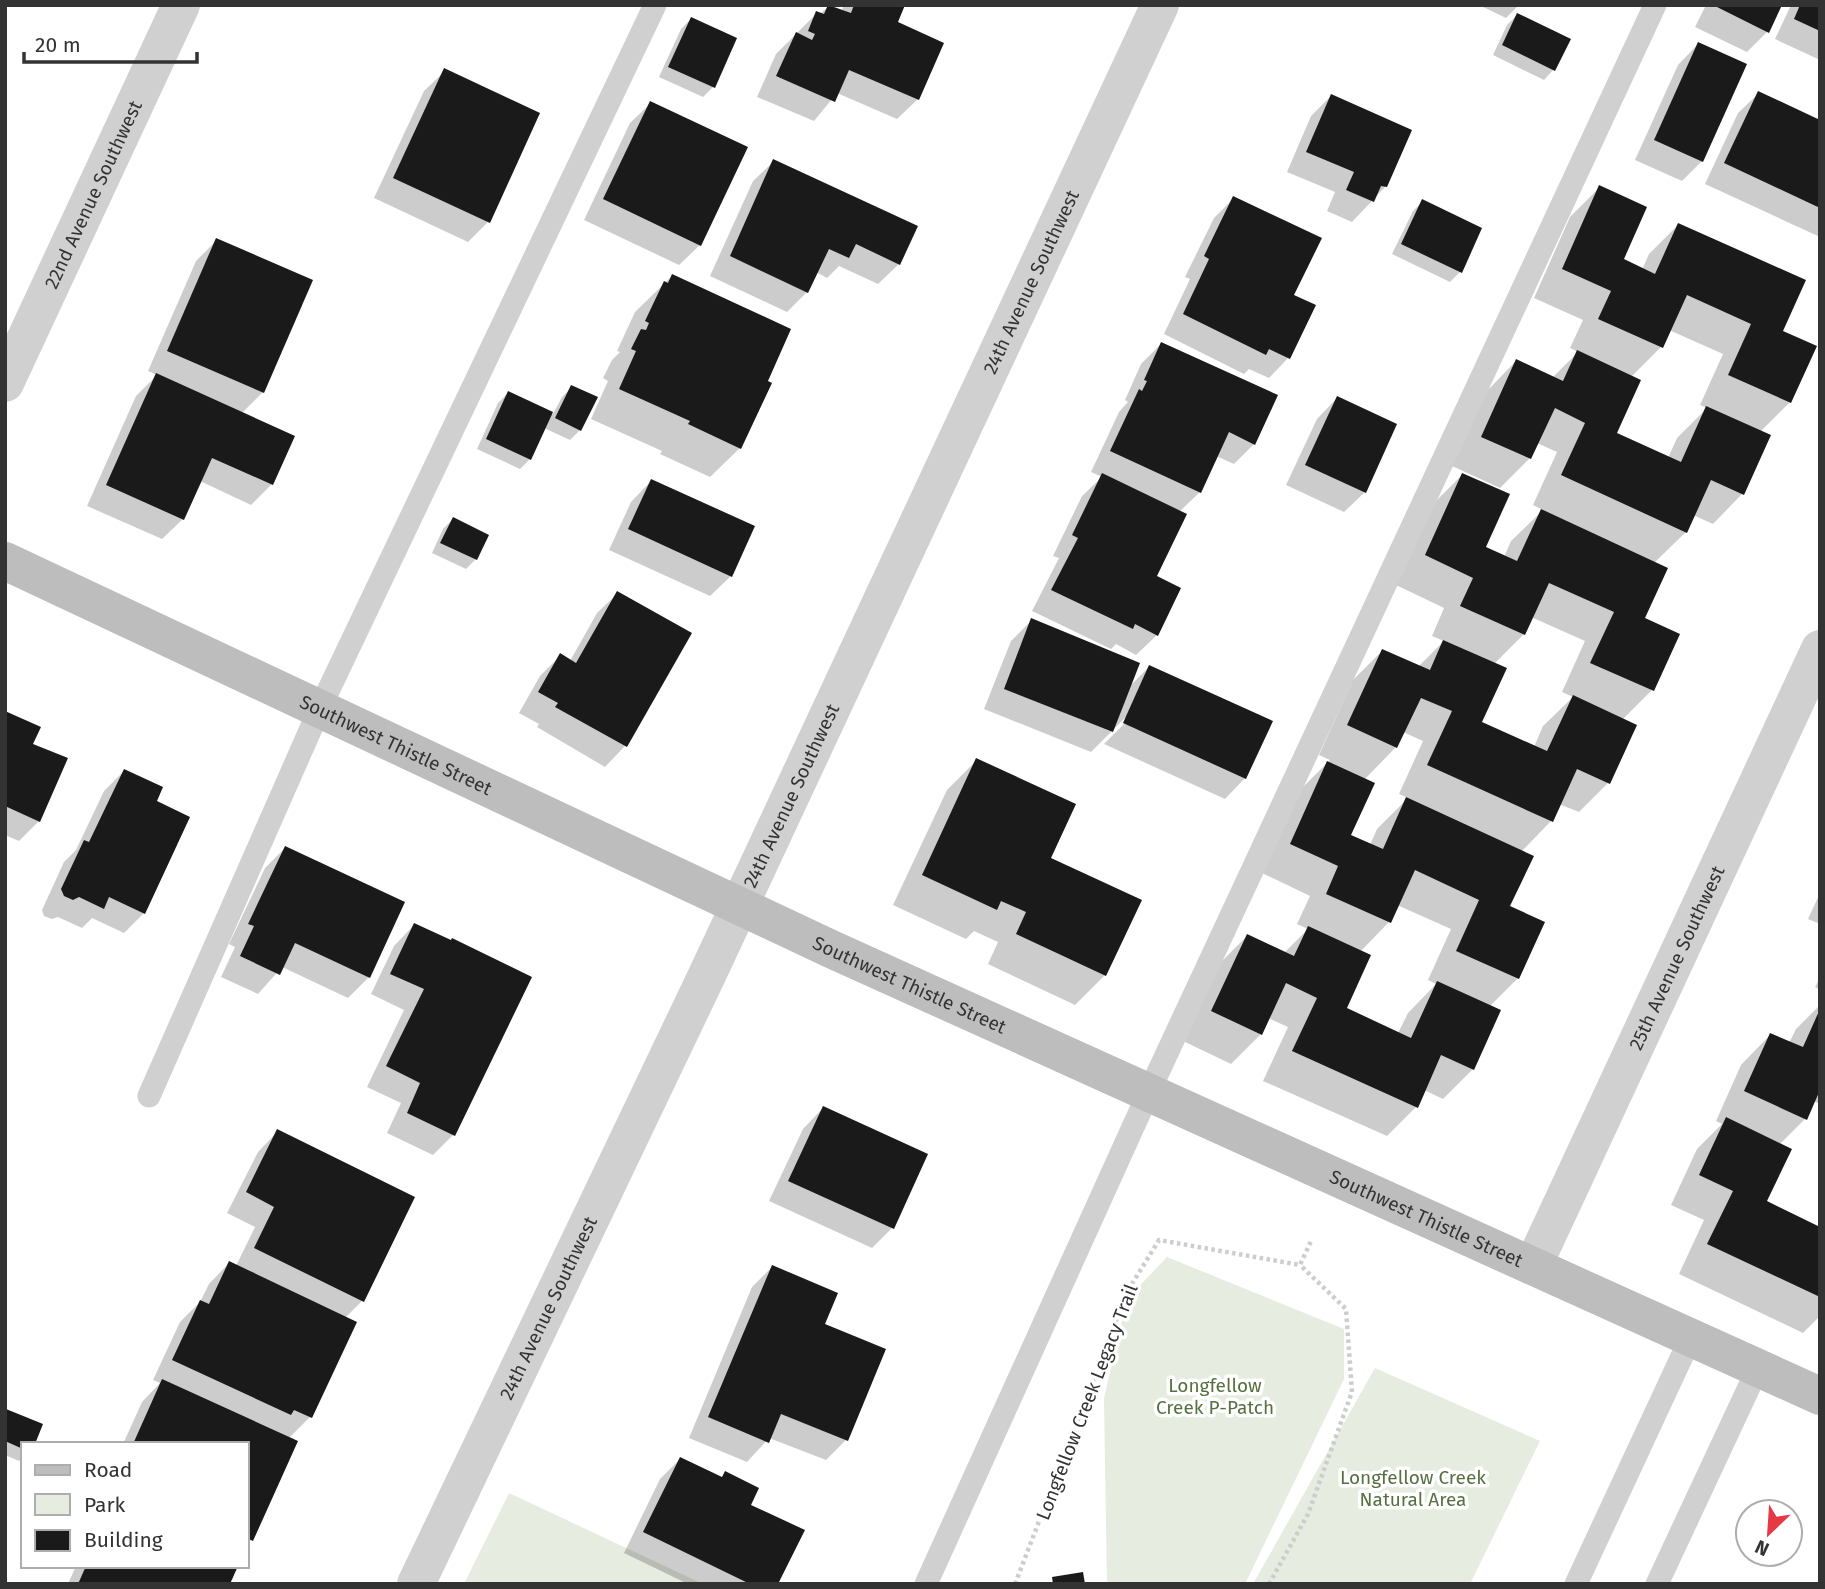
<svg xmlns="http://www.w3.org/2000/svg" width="1825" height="1589" viewBox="0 0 1825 1589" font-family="'Fira Sans',sans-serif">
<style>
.green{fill:#e6ecdf}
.shadow{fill:#0003;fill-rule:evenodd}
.building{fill:#1a1a1a}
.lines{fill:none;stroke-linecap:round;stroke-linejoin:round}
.path{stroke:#cdcdcd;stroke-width:4.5;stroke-dasharray:3.5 3.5;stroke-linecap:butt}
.lane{stroke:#d0d0d0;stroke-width:23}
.street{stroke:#d0d0d0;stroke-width:38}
.secondary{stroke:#bdbdbd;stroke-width:38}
.labels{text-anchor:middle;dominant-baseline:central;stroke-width:7;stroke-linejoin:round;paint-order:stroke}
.street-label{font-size:19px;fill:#333;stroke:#fff}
.park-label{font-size:19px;fill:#56703f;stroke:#fff}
</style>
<rect width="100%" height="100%" fill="#fff"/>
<g class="green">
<polygon points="1167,1257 1344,1329 1344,1379 1245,1584 1107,1584 1104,1398 1127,1299"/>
<polygon points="1375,1368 1540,1441 1470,1584 1253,1584"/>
<polygon points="509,1493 703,1584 464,1584"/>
</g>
<g class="shadow">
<polygon points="830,5 842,10 844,5 903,5 895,23 918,99 897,119 837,93 814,121 757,97 776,54 817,13 820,14"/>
<polygon points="1479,5 1519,5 1506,18"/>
<polygon points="1706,5 1780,5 1767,32 1747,52 1695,27"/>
<polygon points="1791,5 1820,5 1820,60 1775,39"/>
<polygon points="1517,15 1568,40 1553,70 1544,80 1493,55 1507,25"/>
<polygon points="691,19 713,87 703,97 659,77 681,29"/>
<polygon points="1698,44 1702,161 1682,181 1635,160 1678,65"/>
<polygon points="445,71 488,222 468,242 374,198 424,91"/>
<polygon points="1759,93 1820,122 1820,237 1705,184 1738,113"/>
<polygon points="1331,96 1386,186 1352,222 1327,211 1335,192 1287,172 1311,116"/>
<polygon points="651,103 700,245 679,265 584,220 630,123"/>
<polygon points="774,161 899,264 878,284 839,266 827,278 816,272 807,292 787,312 710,276 753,181"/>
<path d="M1600,187L1622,260L1642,270L1649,254L1678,225L1780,332L1790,402L1760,432L1768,436L1742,494L1713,524L1693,515L1686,532L1654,563L1642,618L1652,690L1622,720L1608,783L1579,812L1559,804L1551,821L1521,852L1508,906L1518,978L1489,1007L1473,1069L1443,1099L1424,1090L1416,1107L1387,1136L1263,1081L1288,1027L1268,1018L1261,1034L1231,1064L1183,1041L1217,966L1247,936L1284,953L1308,929L1297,924L1310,896L1262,873L1298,792L1330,760L1319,755L1353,680L1382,651L1418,667L1444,641L1432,636L1444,608L1396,585L1433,504L1462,475L1483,547L1504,557L1511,541L1543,510L1533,505L1557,452L1537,443L1530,458L1500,488L1452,466L1487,391L1516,361L1552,378L1578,352L1570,348L1583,320L1534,298L1570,217ZM1669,330L1723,354L1700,405L1707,408L1677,438L1668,458L1614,434L1631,377L1661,347ZM1531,617L1585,641L1562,692L1573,697L1543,726L1534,747L1480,723L1494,664L1524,634ZM1403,732L1423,741L1399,794L1408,798L1377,829L1370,845L1349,836L1364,780L1396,747ZM1397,905L1451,929L1428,980L1436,984L1408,1013L1398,1033L1345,1009L1360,952L1389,922Z"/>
<polygon points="1234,198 1292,296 1289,357 1269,378 1249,369 1244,374 1164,334 1190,279 1185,277 1214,218"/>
<polygon points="1423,201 1480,229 1460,272 1450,282 1392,254 1413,211"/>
<polygon points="217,240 263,392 241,414 293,437 272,484 251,505 200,481 183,519 162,539 87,506 136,396 157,375 148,371 196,261"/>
<polygon points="672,276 740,448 710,477 660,454 662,451 591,419 608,381 603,378 612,360 620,352 617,351 635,312"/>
<polygon points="1161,344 1254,444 1234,464 1216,456 1200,492 1179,512 1155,577 1157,635 1136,655 1116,644 1111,649 1032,611 1059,558 1053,556 1082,496 1102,477 1091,472 1119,412 1128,402 1125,400 1141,364"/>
<polygon points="572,387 580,430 570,440 544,428 530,459 520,469 477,449 498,403 508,393 553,414 562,397"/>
<polygon points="1337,398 1365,492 1344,512 1286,485 1317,419"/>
<polygon points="651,481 731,576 710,596 609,550 631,502"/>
<polygon points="453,519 476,559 466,569 432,553 443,529"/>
<polygon points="618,593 689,633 625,746 605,767 537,727 539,724 519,713 540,676 560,656 570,661 597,613"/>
<polygon points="1032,620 1129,687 1149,667 1245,778 1225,799 1104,744 1130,718 1128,715 1091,752 984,709 1011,641"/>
<polygon points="5,713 31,745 39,821 19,841 5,835"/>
<polygon points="977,760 1049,859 1105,975 1075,1005 988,964 998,942 974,931 966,939 893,905 947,790"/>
<polygon points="124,771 154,802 144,913 124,933 92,918 82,928 58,917 52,919 44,916 42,910 64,862 76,850 104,791"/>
<polygon points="285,848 403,903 369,977 348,998 282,967 258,994 221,977 235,947 229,944 265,868"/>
<polygon points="1820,893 1820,924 1808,919"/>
<polygon points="414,925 529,978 453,1135 433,1155 387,1133 401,1103 367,1087 404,1010 371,994 394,946"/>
<polygon points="1820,978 1820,990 1815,987"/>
<polygon points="1820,1005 1820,1104 1813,1101 1805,1119 1779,1145 1765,1202 1818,1228 1820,1225 1820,1316 1803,1333 1679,1274 1704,1220 1671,1205 1697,1149 1722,1124 1716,1121 1741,1065 1770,1035 1789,1043 1796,1029"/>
<polygon points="823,1108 892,1228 872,1248 769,1201 803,1129"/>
<polygon points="278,1131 362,1301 345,1318 310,1417 289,1438 251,1540 247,1545 247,1444 123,1444 142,1402 160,1383 153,1380 180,1322 200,1302 209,1284 229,1263 236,1266 255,1227 227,1213 258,1152"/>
<polygon points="772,1267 823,1325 846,1440 826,1460 769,1438 747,1462 689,1438 752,1287"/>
<polygon points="7,1411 23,1444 23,1458 19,1461 5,1455"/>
<polygon points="680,1459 721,1478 726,1473 749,1505 776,1584 688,1584 624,1553 660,1479"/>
<polygon points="76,1566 236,1566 228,1584 68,1584"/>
</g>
<g class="building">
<polygon points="828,5 851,13 854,5 905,5 898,22 944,43 919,100 849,70 835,102 776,76 796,32 812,40 815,34 808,31 816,11 824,14"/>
<polygon points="1713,5 1782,5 1769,33"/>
<polygon points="1800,5 1820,5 1820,31 1794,19"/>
<polygon points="1517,13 1571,39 1555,71 1502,45"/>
<polygon points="691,17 737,38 715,88 668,67"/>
<polygon points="1698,42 1747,64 1703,162 1654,140"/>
<polygon points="444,68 540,113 490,223 393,178"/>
<polygon points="1758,91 1820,120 1820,208 1724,163"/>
<polygon points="1331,94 1412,130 1387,187 1381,186 1374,202 1346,190 1354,172 1306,152"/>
<polygon points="650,101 748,147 701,246 603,199"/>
<polygon points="773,159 918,226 900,265 856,244 849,258 829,249 808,293 730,256"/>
<polygon points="1599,185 1647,207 1624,259 1655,274 1678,223 1806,280 1783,331 1817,346 1791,403 1728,375 1751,324 1687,295 1663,348 1598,319 1611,291 1562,269"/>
<polygon points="1233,196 1322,238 1294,295 1316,305 1290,359 1269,349 1266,355 1183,314 1209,259 1204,256"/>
<polygon points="1422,199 1482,228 1462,273 1401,244"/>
<polygon points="216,238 313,280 264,393 167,351"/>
<polygon points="672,274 791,329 768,381 772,383 741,449 688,424 690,421 619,389 636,351 631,349 641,329 646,330 649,323 645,321 664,281 668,283"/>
<polygon points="1161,342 1278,395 1255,445 1229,432 1201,493 1110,451 1139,389 1142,391 1147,381 1144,380"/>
<polygon points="1577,350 1641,380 1617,433 1681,462 1706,406 1771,435 1744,495 1711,480 1687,533 1561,475 1585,423 1555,408 1531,459 1481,437 1516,359 1563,381"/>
<polygon points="156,373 295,436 273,485 212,458 184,520 106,485"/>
<polygon points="571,385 598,397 581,431 555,418"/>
<polygon points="508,391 553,412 531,460 486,439"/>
<polygon points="1337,396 1397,424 1366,493 1305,465"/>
<polygon points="1102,473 1187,514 1157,576 1181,588 1158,636 1135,624 1133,629 1051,590 1078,538 1072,535"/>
<polygon points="1462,473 1510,494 1486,547 1517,561 1541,509 1668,568 1645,618 1680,634 1654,691 1590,663 1614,612 1549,583 1525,635 1460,606 1473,578 1425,555"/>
<polygon points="651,479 755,526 732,577 628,529"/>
<polygon points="453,517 489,535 477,560 440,543"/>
<polygon points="617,591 692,633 627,747 555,707 558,703 538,692 560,653 576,663"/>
<polygon points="1031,618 1140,663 1113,732 1004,689"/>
<polygon points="1443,640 1507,668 1482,722 1547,751 1573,695 1637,725 1610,784 1577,769 1553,822 1427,765 1452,711 1421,698 1397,748 1347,725 1382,649 1430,670"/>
<polygon points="1149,665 1273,721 1246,779 1123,723"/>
<polygon points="5,711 41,727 33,744 68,758 40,822 5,806"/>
<polygon points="976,758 1076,804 1051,858 1142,900 1106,976 1016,934 1026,912 1001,901 997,910 922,875"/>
<polygon points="1327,761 1375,783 1351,835 1383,849 1406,797 1534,856 1510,906 1545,922 1519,979 1456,951 1479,900 1415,870 1391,923 1326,894 1338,866 1290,844"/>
<polygon points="124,769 163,787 157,801 190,817 145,914 109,897 104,909 79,897 73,900 64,896 61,889 84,840 89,842"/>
<polygon points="285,846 405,902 370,978 295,943 280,975 240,956 254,926 248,924"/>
<polygon points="414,923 451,940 452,938 532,977 455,1136 407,1113 420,1083 386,1066 424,989 390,974"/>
<polygon points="1308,926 1371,955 1347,1008 1411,1038 1437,981 1501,1010 1474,1070 1441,1055 1418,1108 1292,1051 1317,998 1286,983 1262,1035 1211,1011 1247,934 1294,956"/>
<polygon points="1820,1009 1820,1090 1807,1120 1744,1091 1770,1033 1803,1047"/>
<polygon points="823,1106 928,1154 894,1229 788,1181"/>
<polygon points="1726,1117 1792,1149 1767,1201 1820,1227 1820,1297 1707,1244 1733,1191 1699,1175"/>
<polygon points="277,1129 415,1197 364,1302 254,1248 274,1207 246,1192"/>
<polygon points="229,1261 357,1322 312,1418 294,1410 291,1415 172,1360 200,1300 209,1304"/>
<polygon points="772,1265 838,1293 825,1324 886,1349 848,1441 781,1414 769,1443 708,1417"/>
<polygon points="162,1379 298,1441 253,1541 247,1538 247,1444 133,1444"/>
<polygon points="6,1409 43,1424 35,1444 23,1444 23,1449 5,1441"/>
<polygon points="680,1457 722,1477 725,1471 759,1488 751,1505 805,1530 778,1584 750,1584 643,1532"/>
<polygon points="86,1566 238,1566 230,1584 78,1584"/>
<polygon points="1083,1572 1085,1584 1053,1584 1052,1577"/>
</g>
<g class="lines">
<g class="path">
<polyline points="1015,1584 1127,1292 1159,1240 1300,1265 1311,1241"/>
<polyline points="1269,1584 1308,1514 1352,1392 1346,1309 1300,1265"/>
</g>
<g class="lane">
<polyline points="149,1096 320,708 655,5"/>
<polyline points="926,1584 1148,1094 1655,5"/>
<polyline points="1576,1584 1691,1337"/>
<polyline points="1657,1584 1758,1368"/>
</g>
<g class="street">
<path id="s1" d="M5,383L181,5"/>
<path id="s2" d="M1533,1266L1820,649"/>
<path id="s3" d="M416,1584L708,973L1160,5"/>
</g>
<path class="secondary" id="s4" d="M5,561L831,949L1820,1396"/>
</g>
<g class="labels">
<g class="street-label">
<text stroke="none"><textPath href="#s1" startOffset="208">22nd Avenue Southwest</textPath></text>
<text stroke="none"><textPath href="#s3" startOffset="1440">24th Avenue Southwest</textPath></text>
<text stroke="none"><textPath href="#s4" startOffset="432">Southwest Thistle Street</textPath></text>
<text stroke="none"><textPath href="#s3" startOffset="873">24th Avenue Southwest</textPath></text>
<text stroke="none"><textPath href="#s2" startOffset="340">25th Avenue Southwest</textPath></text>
<text stroke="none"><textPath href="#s4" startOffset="999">Southwest Thistle Street</textPath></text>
<text stroke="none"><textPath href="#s4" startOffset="1566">Southwest Thistle Street</textPath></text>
<text stroke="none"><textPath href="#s3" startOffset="306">24th Avenue Southwest</textPath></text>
<text transform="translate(1087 1402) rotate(-69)">Longfellow Creek Legacy Trail</text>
</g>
<g class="park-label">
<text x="1215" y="1385">Longfellow<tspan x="1215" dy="22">Creek P-Patch</tspan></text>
<text x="1413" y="1477">Longfellow Creek<tspan x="1413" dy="22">Natural Area</tspan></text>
</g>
</g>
<rect width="1825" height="1589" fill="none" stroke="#333333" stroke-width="14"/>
<rect x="21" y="1442" width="228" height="126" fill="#ffffff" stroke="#adadad" stroke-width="2"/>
<rect x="35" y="1465" width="35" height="10" fill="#bdbdbd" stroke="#adadad" stroke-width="2"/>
<text x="84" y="1477" font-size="21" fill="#333333">Road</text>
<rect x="35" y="1494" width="35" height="21" fill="#e6ecdf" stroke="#adadad" stroke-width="2"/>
<text x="84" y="1512" font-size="21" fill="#333333">Park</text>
<rect x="35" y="1530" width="35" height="21" fill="#1a1a1a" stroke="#adadad" stroke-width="2"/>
<text x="84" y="1547" font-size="21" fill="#333333">Building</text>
<g transform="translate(1769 1533) rotate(205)"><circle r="33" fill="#ffffff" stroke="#adadad" stroke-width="2"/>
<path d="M0-5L12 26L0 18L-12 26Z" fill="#e63946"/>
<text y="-10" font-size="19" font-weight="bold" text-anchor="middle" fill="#333333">N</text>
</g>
<path d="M24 52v10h173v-10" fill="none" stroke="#333333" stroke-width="3.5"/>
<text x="35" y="52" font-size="21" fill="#333333" stroke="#ffffff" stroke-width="5" paint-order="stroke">20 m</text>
</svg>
